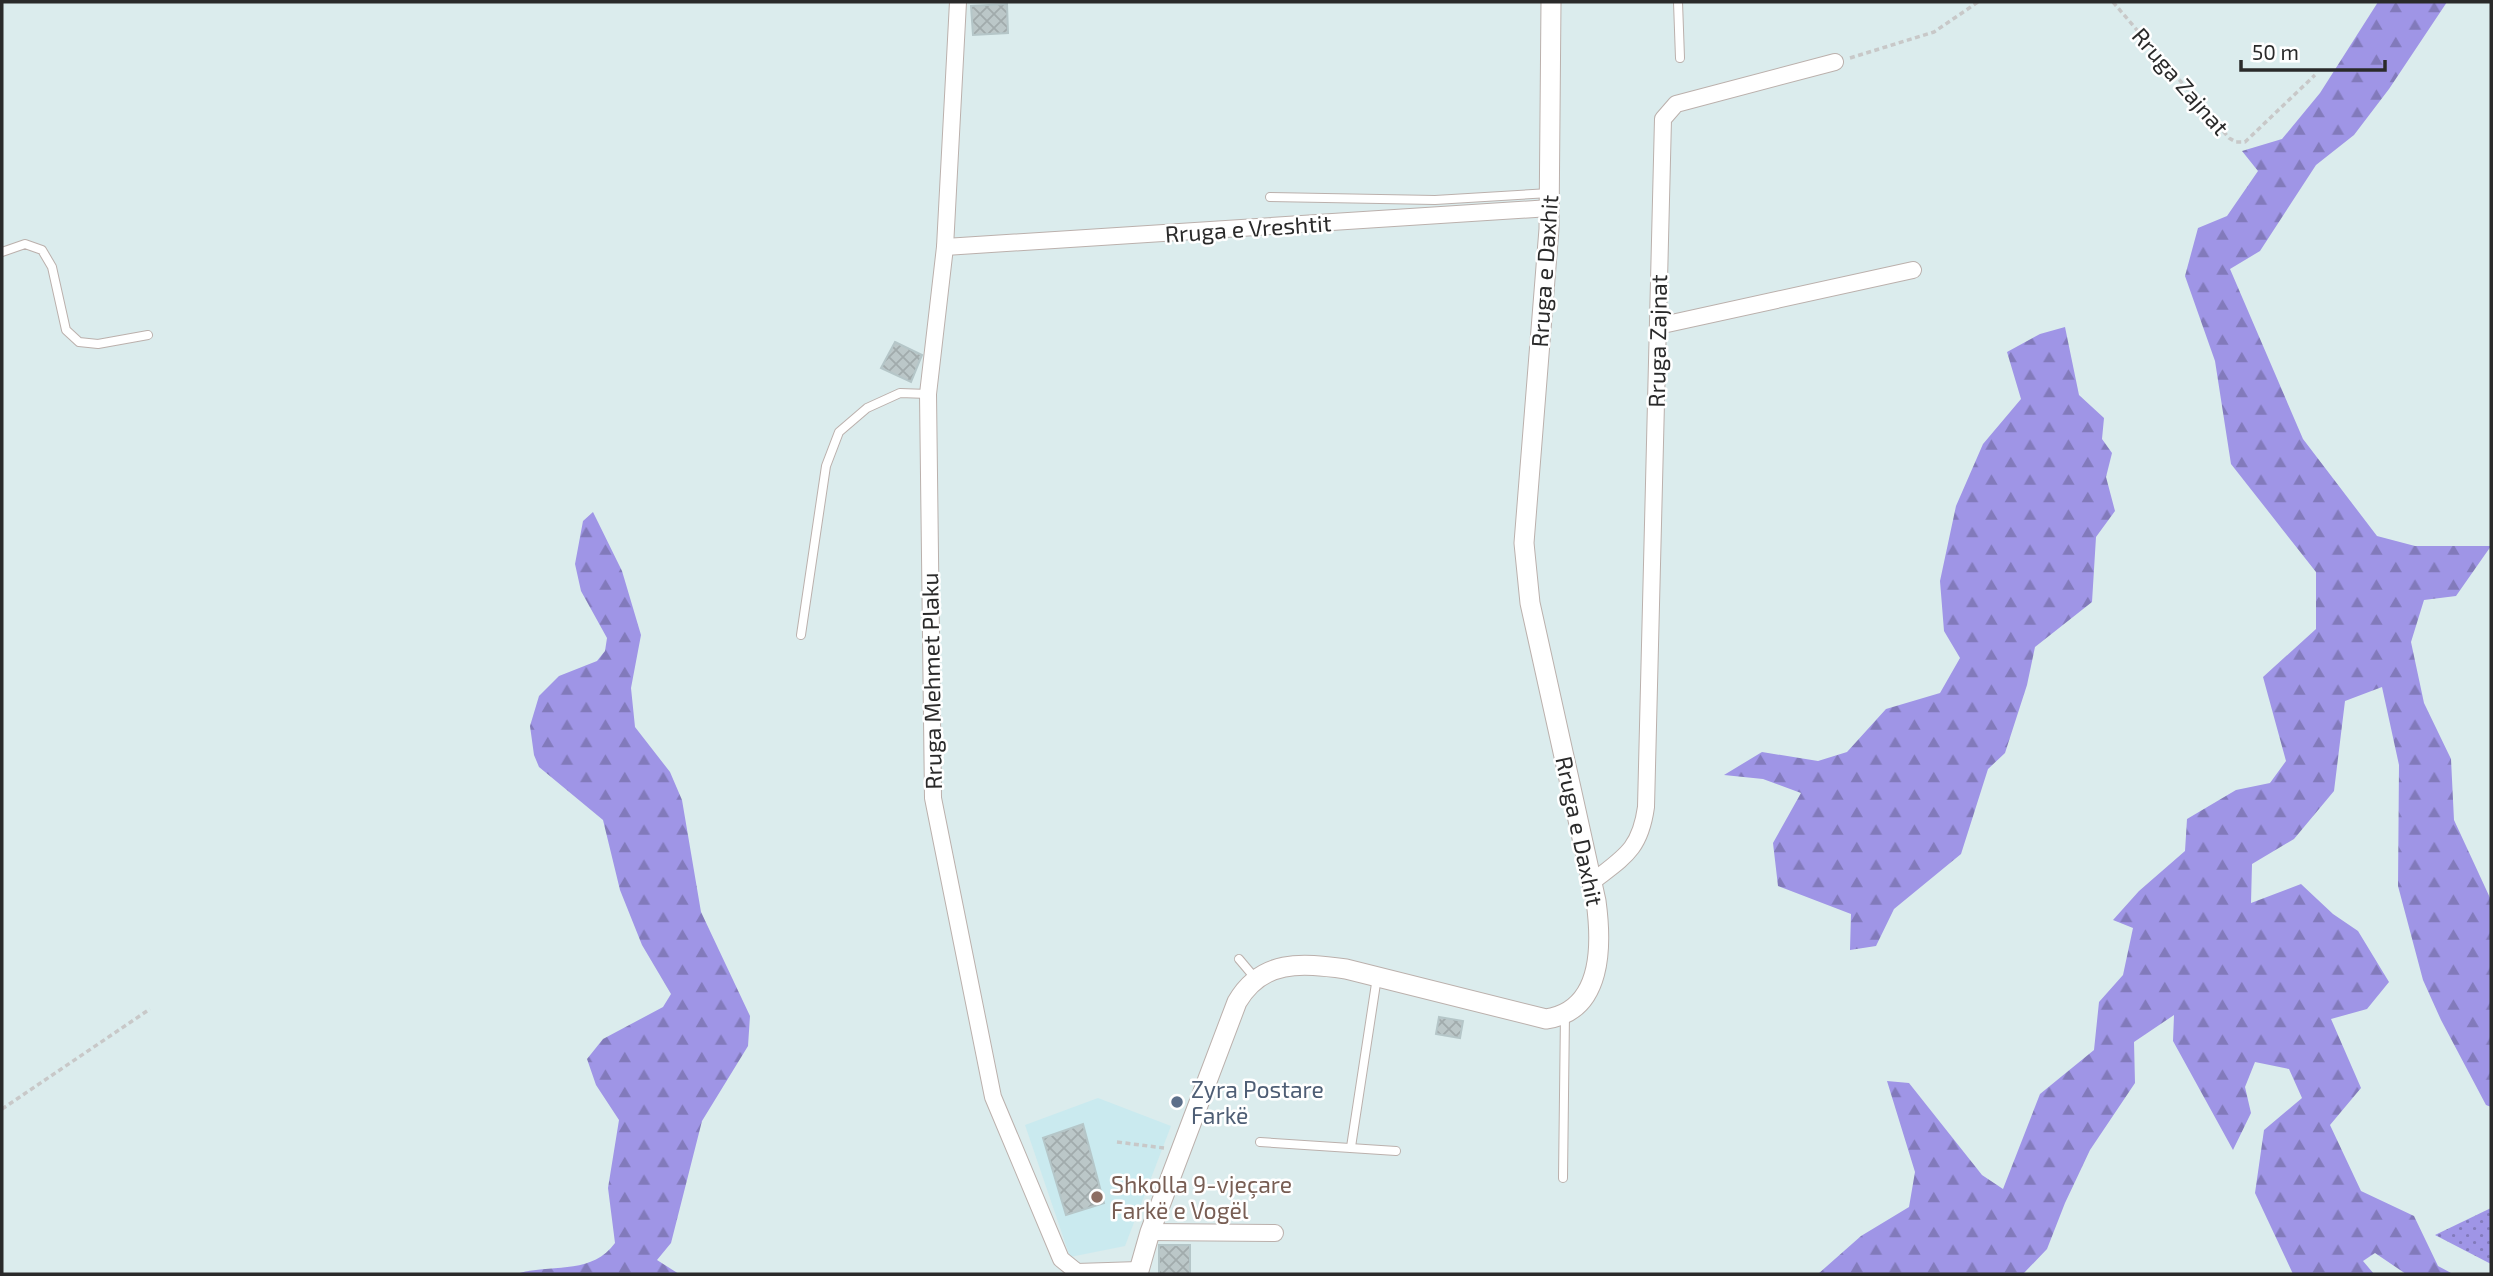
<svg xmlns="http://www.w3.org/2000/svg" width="2493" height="1276" viewBox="0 0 2493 1276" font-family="'Exo 2',sans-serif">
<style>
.education{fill:#caeaef}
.grass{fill:url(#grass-dots)}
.forest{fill:url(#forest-firs)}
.building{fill:url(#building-cross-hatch);stroke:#b5c6c8;stroke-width:2}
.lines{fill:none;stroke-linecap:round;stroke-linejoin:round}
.service-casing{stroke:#bbb0ac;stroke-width:10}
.minor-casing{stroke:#bbb0ac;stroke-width:18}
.tertiary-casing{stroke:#bbb0ac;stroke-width:21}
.path{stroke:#c8c8c8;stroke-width:3.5;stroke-dasharray:5 3.5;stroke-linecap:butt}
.service{stroke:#fff;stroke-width:8}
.minor{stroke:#fff;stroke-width:16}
.tertiary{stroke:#fff;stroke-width:19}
.service-dot{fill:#5c6f8a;stroke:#fff;stroke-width:2.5}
.education-dot{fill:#8d6e63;stroke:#fff;stroke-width:2.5}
.labels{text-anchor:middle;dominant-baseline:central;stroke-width:5;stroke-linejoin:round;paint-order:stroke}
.street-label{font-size:23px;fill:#2a2a2a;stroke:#fff}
.service-label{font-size:23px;fill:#4e5e75;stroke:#fff;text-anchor:start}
.education-label{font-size:23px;fill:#785e54;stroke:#fff;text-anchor:start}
</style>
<defs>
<pattern id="grass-dots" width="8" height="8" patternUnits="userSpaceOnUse" patternTransform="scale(1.75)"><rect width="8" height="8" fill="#9f95e6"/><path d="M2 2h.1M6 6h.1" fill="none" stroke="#827abb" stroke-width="1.8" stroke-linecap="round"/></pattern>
<pattern id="forest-firs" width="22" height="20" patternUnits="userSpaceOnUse" patternTransform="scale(1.75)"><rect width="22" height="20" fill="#9f95e6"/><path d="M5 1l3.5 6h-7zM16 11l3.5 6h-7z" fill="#827abb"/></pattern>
<pattern id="building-cross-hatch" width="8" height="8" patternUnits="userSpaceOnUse" patternTransform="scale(1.75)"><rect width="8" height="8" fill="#bbc7c8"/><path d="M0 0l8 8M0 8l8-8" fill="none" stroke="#a1abac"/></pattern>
</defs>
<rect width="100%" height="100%" fill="#dbeced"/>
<polygon class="education" points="1098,1098 1171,1126 1125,1246 1070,1257 1025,1125"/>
<polygon class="grass" points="2491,1208 2491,1264 2435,1235"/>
<g class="forest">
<polygon points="2378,2 2447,2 2389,89 2354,135 2316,165 2260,251 2230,269 2303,439 2377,536 2415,546 2491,546 2456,596 2424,600 2411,642 2424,703 2451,759 2454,820 2491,900 2491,1107 2486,1105 2441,1020 2423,980 2398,886 2399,765 2382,687 2345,701 2334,791 2294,839 2252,864 2251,903 2301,884 2333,914 2358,931 2389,982 2367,1009 2331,1019 2361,1088 2330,1125 2361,1191 2414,1216 2438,1266 2453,1274 2406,1274 2375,1253 2363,1261 2374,1274 2293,1274 2255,1193 2264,1130 2302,1098 2289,1069 2255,1062 2245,1087 2251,1113 2233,1150 2173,1041 2174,1015 2134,1042 2135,1083 2090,1150 2065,1203 2047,1249 2023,1274 1818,1274 1861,1236 1909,1207 1915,1172 1887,1081 1909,1083 1982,1175 2003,1189 2040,1094 2094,1050 2099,1002 2123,975 2133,928 2113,920 2139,891 2185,851 2187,819 2236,790 2270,783 2286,761 2263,677 2316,629 2316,572 2231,464 2215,361 2185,276 2198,228 2227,216 2258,171 2242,151 2282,139 2320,93"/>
<polygon points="2065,327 2079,395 2104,418 2102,439 2112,453 2106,477 2115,511 2096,537 2092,602 2035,647 2027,685 2005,753 1988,769 1961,854 1894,909 1876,946 1850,950 1851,914 1778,886 1773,843 1801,793 1763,779 1724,775 1762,752 1818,761 1847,752 1886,709 1940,693 1960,658 1944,631 1940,581 1956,506 1983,444 2021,399 2007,352 2040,334"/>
<path d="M593,512L622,571L641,635L631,688L635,727L670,772L682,800L701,912L750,1016L748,1046L702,1121L671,1243L657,1260L679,1274H516C551,1263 591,1276 615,1243L608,1188L619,1120L596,1085L587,1059L603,1039L663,1007L671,994L642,945L620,890L603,820L539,767L534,755L530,726L539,696L559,676L597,661L605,651L607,638L581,591L575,564L583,521Z"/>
</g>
<g class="building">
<polygon points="1007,4 1008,33 973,35 971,6"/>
<polygon points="895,342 922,355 911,382 881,368"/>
<polygon points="1439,1017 1463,1021 1460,1038 1436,1034"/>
<polygon points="1083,1124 1104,1203 1066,1215 1043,1138"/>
<rect x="1159" y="1245" width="31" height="29"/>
</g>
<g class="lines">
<defs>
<g id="service">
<polyline points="1678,2 1680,58"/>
<polyline points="1270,197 1435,200 1550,193"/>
<polyline points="2,252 25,244 42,250 52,267 66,330 79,342 98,344 148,335"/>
<polyline points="801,635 826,466 839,432 867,408 900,393 928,394"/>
<polyline points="1239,959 1255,978"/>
<polyline points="1260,1142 1396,1151"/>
<polyline points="1351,1147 1377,977"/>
<polyline points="1563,1178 1565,1013"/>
</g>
<g id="minor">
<polyline points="958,2 945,247 928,394 933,798 993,1097 1061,1259 1077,1272 1139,1270"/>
<polyline points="945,247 1550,208"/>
<polyline points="1658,326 1913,270"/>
<path d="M1592,882C1624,857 1640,850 1646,807L1663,119L1676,104L1835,62"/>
<polyline points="1150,1232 1275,1233"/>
</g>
<path id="tertiary" d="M1138,1274L1150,1232L1237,1002C1262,959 1301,963 1346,969L1546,1019C1603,1011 1602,945 1596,901L1530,603L1524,543L1549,229L1551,2"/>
</defs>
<use href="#service" class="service-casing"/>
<use href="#minor" class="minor-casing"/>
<use href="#tertiary" class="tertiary-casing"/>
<g class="path">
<polyline points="2113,2 2229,138 2236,142 2245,142 2315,75"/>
<polyline points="1850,58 1934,32 1978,2"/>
<polyline points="2,1109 150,1009"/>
<polyline points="1117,1142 1164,1148"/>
</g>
<use href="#service" class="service"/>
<use href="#minor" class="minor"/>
<use href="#tertiary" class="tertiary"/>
</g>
<circle class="service-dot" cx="1177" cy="1102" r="7"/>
<circle class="education-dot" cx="1097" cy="1197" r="7"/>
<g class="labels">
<g class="street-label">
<text transform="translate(2181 81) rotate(49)">Rruga Zajnat</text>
<text transform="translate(1248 228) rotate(-4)">Rruga e Vreshtit</text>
<text transform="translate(1544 271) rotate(-86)">Rruga e Daxhit</text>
<text transform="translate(1657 341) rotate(-89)">Rruga Zajnat</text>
<text transform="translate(931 681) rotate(-91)">Rruga Mehmet Plaku</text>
<text transform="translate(1580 831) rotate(78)">Rruga e Daxhit</text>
</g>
<g class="service-label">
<text x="1191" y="1089">Zyra Postare<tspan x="1191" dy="26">Farkë</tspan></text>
</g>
<g class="education-label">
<text x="1111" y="1184">Shkolla 9-vjeçare<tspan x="1111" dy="26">Farkë e Vogël</tspan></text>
</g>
</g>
<rect width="2493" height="1276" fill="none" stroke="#2a2a2a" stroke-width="7"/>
<path d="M2241 60v10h144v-10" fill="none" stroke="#2a2a2a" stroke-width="3.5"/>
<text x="2252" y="60" font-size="21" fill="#2a2a2a" stroke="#ffffff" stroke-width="5" paint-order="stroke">50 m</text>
</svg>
